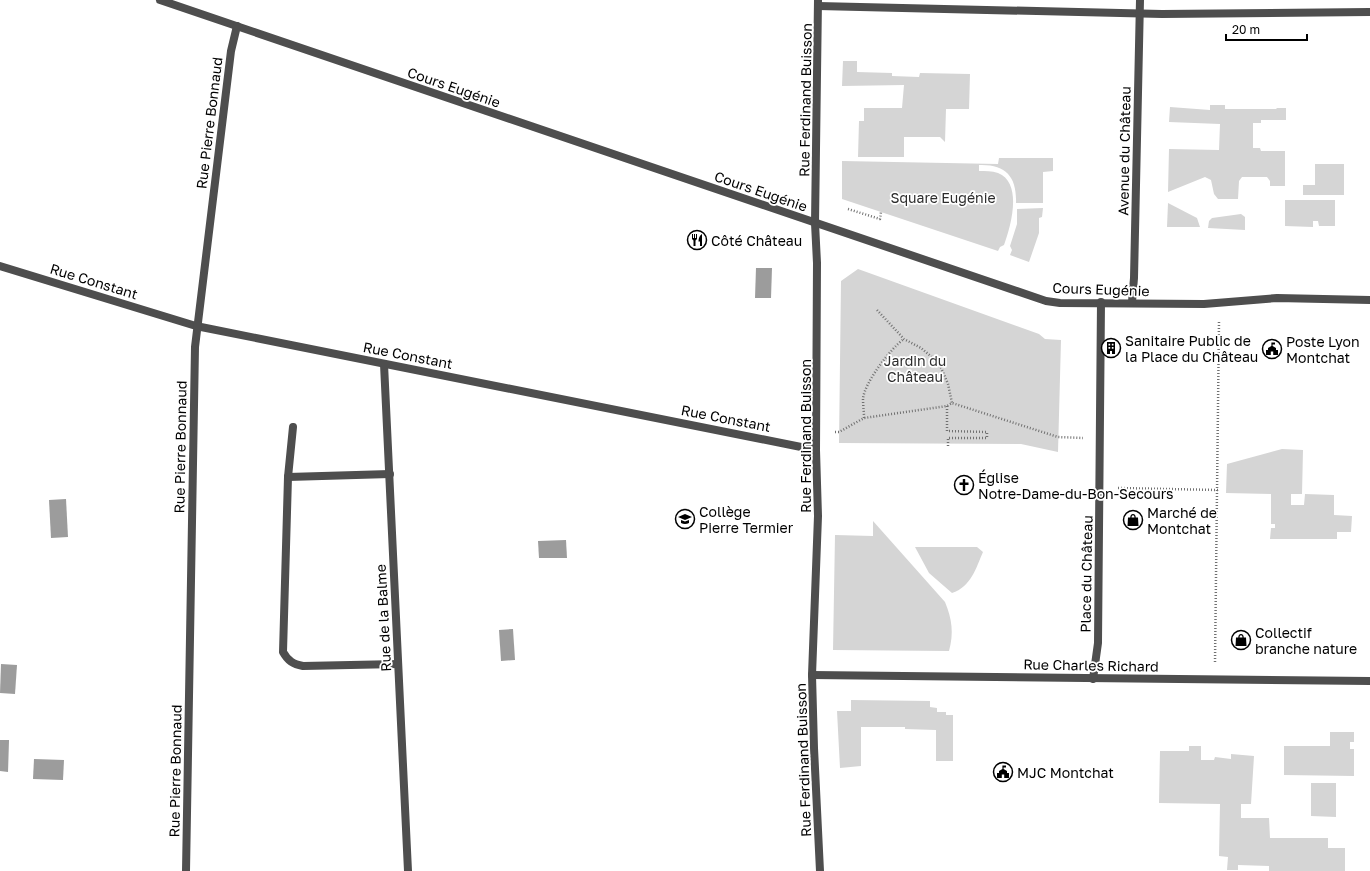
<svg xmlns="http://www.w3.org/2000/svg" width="1370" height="871" viewBox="0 0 1370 871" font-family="'Golos Text',sans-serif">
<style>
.green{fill:#d5d5d5}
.water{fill:#9c9c9c}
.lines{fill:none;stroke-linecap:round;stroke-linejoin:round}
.path{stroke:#707070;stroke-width:2.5;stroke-dasharray:1 2;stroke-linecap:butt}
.lane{stroke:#4e4e4e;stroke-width:8}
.street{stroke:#4e4e4e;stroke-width:8}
.labels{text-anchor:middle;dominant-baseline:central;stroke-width:3.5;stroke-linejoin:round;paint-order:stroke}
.street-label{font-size:14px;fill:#000;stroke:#fff}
.park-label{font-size:14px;fill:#2c2c2c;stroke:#fff}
.poi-label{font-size:14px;fill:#000;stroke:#fff;text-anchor:start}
</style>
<rect width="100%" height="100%" fill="#fff"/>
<g class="green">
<polygon points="843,61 857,61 857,72 892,73 892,76 919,77 920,73 970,74 969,109 946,109 945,142 940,137 904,137 904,157 858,157 859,121 864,121 864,108 902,108 904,85 842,86"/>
<polygon points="1210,105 1225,105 1225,109 1276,109 1277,108 1286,108 1286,120 1261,120 1261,123 1253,123 1253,148 1260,148 1261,151 1285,151 1285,186 1270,186 1270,181 1267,177 1242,177 1239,181 1238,199 1218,199 1214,194 1211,180 1205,177 1168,192 1169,149 1219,150 1220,124 1169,122 1170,107 1210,110"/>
<path d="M999,158H1053V171L1043,172V203H1016C1017,177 1006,164 979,165V171C985,171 992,171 998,173C1023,183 1011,226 1004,245L1000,247L998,251L842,199V161L998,164Z"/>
<polygon points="1315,164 1344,164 1344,195 1303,195 1303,185 1315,185"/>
<polygon points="1285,200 1335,200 1335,226 1319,226 1318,221 1313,221 1313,227 1285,226"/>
<polygon points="1168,203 1197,218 1200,227 1167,227"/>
<polygon points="1043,208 1042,217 1039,218 1039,233 1029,262 1010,255 1012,250 1010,246 1017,224 1017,209"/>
<polygon points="1241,214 1245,217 1245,230 1208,228 1209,221 1212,218"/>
<polygon points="858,269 1039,334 1045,339 1061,340 1058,452 1021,444 839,443 841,281"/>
<polygon points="1282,449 1303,450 1302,494 1291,494 1291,505 1304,505 1305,494 1334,495 1334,515 1352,516 1351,532 1337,532 1337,539 1270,539 1271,528 1275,528 1275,524 1271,524 1271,494 1226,493 1227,464"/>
<path d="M873,521L945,602C952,619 954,633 949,651L833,650L835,535L873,536Z"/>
<path d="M915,547H977L983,552C976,568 971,587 952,593L929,573Z"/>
<polygon points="851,700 930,701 930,707 937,708 937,712 946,712 946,715 953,715 953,761 936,761 936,730 905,729 905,727 861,727 861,766 840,768 837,711 851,711"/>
<polygon points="1330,732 1354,732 1354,742 1350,742 1350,749 1354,749 1354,776 1284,775 1284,746 1330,746"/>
<polygon points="1189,746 1201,746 1201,760 1214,760 1215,757 1231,759 1231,754 1254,756 1251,804 1241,804 1241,818 1269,818 1270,838 1328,838 1328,848 1345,848 1345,871 1269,871 1269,866 1238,865 1238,870 1227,870 1228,857 1219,856 1220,804 1159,803 1160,751 1189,751"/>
<polygon points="1311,783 1336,783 1336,817 1311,816"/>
</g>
<g class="water">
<polygon points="756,268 772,268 771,298 755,298"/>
<polygon points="66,499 68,537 51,538 49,500"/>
<polygon points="566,540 567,558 539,558 538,541"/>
<polygon points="513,629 515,660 501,661 499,630"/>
<polygon points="1,664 17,665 15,694 0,693"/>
<polygon points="0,740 9,740 8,772 0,771"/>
<polygon points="34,759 64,760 63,780 33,779"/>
</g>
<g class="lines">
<g class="path">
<polyline points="848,209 880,219 881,212"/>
<polyline points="877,310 904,339 921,348 939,363 948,384 952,403"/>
<polyline points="947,406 947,431 987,432 987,438 948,438 948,447"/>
<path d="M864,418C864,411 863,405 863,399C864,383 891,348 904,339"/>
<polyline points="835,432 839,432 864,418 947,406 952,403 1058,437 1083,438"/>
<polyline points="1118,488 1218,490"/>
<polyline points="1215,662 1219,321"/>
</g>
<g class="lane">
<path d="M293,427L288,477L283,652C288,661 293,664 303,666L398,664"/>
<polyline points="288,477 390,474"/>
</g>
<g class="street">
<polyline points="160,0 1046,301 1060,303 1204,304 1277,298 1370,300"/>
<polyline points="818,0 815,223 817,263 816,450 818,516 812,675 814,748 820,871"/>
<polyline points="818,6 1162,14 1370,12"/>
<polyline points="0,266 196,326 816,450"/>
<polyline points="1132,302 1134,278 1140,0"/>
<polyline points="384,364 408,871"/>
<polyline points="812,675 1370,681"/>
<polyline points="1093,679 1098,643 1101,302"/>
<polyline points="186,871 195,347 231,51 237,26"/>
</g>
</g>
<defs>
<symbol id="restaurant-ring" viewBox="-11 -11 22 22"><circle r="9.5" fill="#fff" stroke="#000" stroke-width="1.5"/><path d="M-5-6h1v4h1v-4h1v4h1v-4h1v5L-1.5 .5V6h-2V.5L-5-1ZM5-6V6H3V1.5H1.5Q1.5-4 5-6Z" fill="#000"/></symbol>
<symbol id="building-ring" viewBox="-11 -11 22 22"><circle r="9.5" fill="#fff" stroke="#000" stroke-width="1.5"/><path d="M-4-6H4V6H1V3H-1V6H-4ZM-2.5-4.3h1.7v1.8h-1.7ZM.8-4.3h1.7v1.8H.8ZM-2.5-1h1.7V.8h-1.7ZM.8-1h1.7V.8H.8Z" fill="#000"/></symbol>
<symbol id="civic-ring" viewBox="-11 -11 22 22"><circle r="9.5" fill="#fff" stroke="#000" stroke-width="1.5"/><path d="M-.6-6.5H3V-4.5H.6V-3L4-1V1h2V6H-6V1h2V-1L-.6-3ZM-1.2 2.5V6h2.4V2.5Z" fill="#000"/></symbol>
<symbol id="church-ring" viewBox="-11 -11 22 22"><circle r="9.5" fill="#fff" stroke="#000" stroke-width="1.5"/><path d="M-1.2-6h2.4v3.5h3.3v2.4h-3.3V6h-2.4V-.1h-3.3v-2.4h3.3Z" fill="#000"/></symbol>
<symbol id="school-ring" viewBox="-11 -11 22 22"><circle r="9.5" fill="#fff" stroke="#000" stroke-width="1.5"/><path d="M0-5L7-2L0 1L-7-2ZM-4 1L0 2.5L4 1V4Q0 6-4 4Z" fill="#000"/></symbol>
<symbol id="shop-ring" viewBox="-11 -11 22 22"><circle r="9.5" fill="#fff" stroke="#000" stroke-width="1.5"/><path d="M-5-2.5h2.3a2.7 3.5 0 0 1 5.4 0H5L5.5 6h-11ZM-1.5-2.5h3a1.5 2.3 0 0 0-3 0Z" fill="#000"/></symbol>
</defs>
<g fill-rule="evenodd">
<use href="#restaurant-ring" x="686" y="229" width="22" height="22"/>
<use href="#building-ring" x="1100" y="337" width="22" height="22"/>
<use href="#civic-ring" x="1261" y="338" width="22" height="22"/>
<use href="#church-ring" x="953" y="474" width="22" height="22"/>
<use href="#school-ring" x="674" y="508" width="22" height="22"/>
<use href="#shop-ring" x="1122" y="509" width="22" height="22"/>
<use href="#shop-ring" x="1230" y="629" width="22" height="22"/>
<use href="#civic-ring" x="992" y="761" width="22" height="22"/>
</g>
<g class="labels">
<g class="street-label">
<text transform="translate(454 87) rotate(19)">Cours Eugénie</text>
<text transform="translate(805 100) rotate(-89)">Rue Ferdinand Buisson</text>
<text transform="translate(209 123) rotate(-83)">Rue Pierre Bonnaud</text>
<text transform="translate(1124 151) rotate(-89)">Avenue du Château</text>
<text transform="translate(761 191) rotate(19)">Cours Eugénie</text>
<text transform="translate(94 281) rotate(17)">Rue Constant</text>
<text transform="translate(1101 289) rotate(2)">Cours Eugénie</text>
<text transform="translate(408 355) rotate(11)">Rue Constant</text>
<text transform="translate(726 418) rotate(11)">Rue Constant</text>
<text transform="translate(805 436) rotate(-90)">Rue Ferdinand Buisson</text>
<text transform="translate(180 447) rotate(-89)">Rue Pierre Bonnaud</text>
<text transform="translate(1086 574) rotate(-89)">Place du Château</text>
<text transform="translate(383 618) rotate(-93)">Rue de la Balme</text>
<text transform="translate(1091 665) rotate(1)">Rue Charles Richard</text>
<text transform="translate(803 760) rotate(-92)">Rue Ferdinand Buisson</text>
<text transform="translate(175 771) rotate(-89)">Rue Pierre Bonnaud</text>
</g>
<g class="park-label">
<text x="943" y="197">Square Eugénie</text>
<text x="915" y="360">Jardin du<tspan x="915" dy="16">Château</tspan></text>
</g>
<g class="poi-label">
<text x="711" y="240">Côté Château</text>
<text x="1125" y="340">Sanitaire Public de<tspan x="1125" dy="16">la Place du Château</tspan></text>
<text x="1286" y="341">Poste Lyon<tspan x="1286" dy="16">Montchat</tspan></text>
<text x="978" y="477">Église<tspan x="978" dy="16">Notre-Dame-du-Bon-Secours</tspan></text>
<text x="699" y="511">Collège<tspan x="699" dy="16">Pierre Termier</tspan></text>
<text x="1147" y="512">Marché de<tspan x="1147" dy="16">Montchat</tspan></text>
<text x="1255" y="632">Collectif<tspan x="1255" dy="16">branche nature</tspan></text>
<text x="1017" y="772">MJC Montchat</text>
</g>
</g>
<path d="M1226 34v6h81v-6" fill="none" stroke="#000000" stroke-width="2"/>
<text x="1232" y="34" font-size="12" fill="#000000" stroke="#ffffff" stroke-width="3" paint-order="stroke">20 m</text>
</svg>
